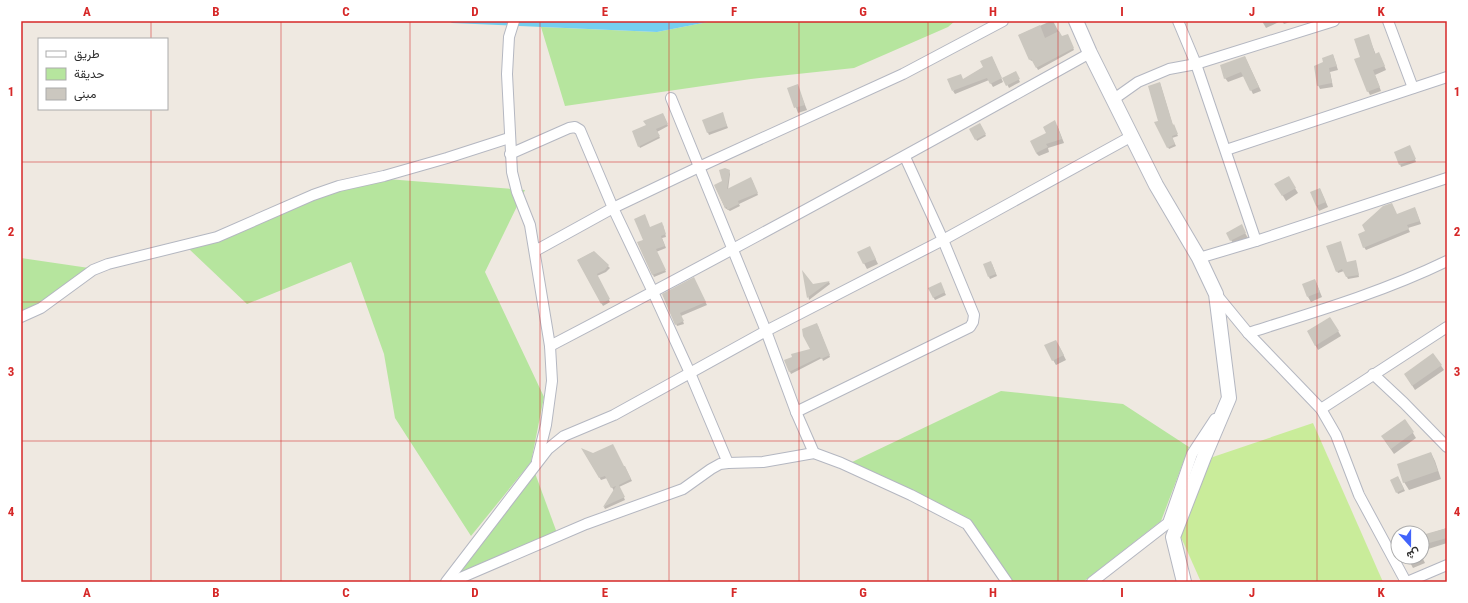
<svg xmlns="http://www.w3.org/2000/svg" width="1468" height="603" viewBox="0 0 1468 603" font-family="'Roboto Condensed',Vazirmatn,sans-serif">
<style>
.green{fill:#b6e59e}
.pitch{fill:#c9ec9a}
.water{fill:#75cff0}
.shadow{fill:#0003}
.building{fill:#cbc7bf}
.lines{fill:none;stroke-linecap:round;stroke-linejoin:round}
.street-casing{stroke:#b4b7c1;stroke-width:12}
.secondary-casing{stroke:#b4b7c1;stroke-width:16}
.street{stroke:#fff;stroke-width:10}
.secondary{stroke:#fff;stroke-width:14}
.grid{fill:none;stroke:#d62828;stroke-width:1;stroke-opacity:0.55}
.neatline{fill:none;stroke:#d62828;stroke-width:1.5}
.grid-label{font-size:13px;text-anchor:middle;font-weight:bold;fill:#d62828}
</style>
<rect width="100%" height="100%" fill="#efe9e1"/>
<g class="green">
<polygon points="713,21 955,21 948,27 854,68 751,79 565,106 541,27 657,32"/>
<polygon points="387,179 525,190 485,272 544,397 531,462 471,536 395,418 384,354 351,262 247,304 189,249 228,237 331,193"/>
<polygon points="21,258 89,268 40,304 21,313"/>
<polygon points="1001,391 1123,404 1189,447 1161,521 1083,582 1012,582 970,520 850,463"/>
<polygon points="535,473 557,533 459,573"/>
</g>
<polygon class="pitch" points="1313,423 1383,582 1201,582 1176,526 1207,459"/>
<polygon class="water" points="449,21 713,21 657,32 452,23"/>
<g class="shadow">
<polygon points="1051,21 1053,21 1062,38 1067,35 1074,50 1038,70 1033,60 1031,61 1030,59 1019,35"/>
<polygon points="1262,21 1281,21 1266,28"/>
<polygon points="1282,21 1293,21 1284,24"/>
<polygon points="1368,35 1376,55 1381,58 1386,70 1375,75 1381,91 1370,95 1368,91 1361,58"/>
<polygon points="1333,55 1338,70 1330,72 1333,87 1320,89 1318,85 1325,63"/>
<polygon points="992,57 1003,82 993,87 989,80 955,94 953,91 963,80 984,67"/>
<polygon points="1245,57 1261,91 1253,94 1244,76 1228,82 1225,78"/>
<polygon points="1015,72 1020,82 1009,88 1004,78"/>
<polygon points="1160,83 1173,126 1178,136 1172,138 1176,146 1169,149 1155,123 1159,121"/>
<polygon points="797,85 807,110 798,113 789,88"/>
<polygon points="664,116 668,126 657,132 660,138 640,148 639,146"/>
<polygon points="723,116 728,128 709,135 703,121"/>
<polygon points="980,124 986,136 977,141 971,129"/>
<polygon points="1057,125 1064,143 1048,148 1049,152 1039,156 1036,153 1048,134"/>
<polygon points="1411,149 1416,162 1401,167 1396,152"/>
<polygon points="729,171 730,174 728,190 752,180 758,195 739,204 740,206 730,211 725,208 715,186 724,181"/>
<polygon points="1288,177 1298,193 1286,201 1276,184"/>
<polygon points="1320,189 1328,207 1319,211 1316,205"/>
<polygon points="1416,211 1421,224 1408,228 1410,232 1366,250 1364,247"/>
<polygon points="663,225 666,237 662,238 666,248 656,252 666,272 654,277 638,243 644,240 650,228"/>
<polygon points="1241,226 1248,238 1234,245 1227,233"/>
<polygon points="593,252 610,268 606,272 597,276 610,302 603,306 578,260"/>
<polygon points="858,252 872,252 878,264 867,269"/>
<polygon points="1347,263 1356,263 1359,277 1348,279 1344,271 1338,273 1337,271"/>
<polygon points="992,264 997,276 990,279 989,277"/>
<polygon points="804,274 813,285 829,282 830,284 809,300"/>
<polygon points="693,279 707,305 681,316 684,324 677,326 664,295"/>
<polygon points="1315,280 1322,297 1311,302 1308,297"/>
<polygon points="941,285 946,295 935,300 929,289"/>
<polygon points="1330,318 1341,336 1318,350 1308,331"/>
<polygon points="818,326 830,357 823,361 822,358 791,374 785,361 811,350"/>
<polygon points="1059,346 1066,360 1056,365 1053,360"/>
<polygon points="1433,354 1444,370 1415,390 1408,379"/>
<polygon points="1405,420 1416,438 1394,454 1385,441"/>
<polygon points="583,450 625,467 632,481 619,487 625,500 605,509 604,507 614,491 607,478 601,480"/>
<polygon points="1431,453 1435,461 1441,479 1409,490 1404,482"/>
<polygon points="1398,477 1405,491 1398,494 1391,480"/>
<polygon points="1447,528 1447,543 1422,551 1422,536"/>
<polygon points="1407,557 1422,557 1425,563 1413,568"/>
</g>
<g class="building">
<polygon points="1040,25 1045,38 1059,31 1062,36 1068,34 1074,48 1036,68 1031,59 1029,60 1018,35"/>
<polygon points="1369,34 1375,54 1379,52 1385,66 1373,70 1380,87 1367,92 1354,59 1360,57 1354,39"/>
<polygon points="1333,54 1337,66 1329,68 1332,83 1317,86 1314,66 1323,62 1322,58"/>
<polygon points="992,56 1002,78 990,84 987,78 952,91 947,79 961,74 963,79 983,67 980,61"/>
<polygon points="1245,56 1259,87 1250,91 1241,72 1224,79 1220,65"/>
<polygon points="1016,71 1020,79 1006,86 1002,78"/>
<polygon points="1160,82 1173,125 1174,124 1178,134 1172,136 1175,144 1167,148 1154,122 1158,121 1148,86"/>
<polygon points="798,84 805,105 794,108 787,88"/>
<polygon points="723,112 727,126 707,133 702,120"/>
<polygon points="663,113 668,124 656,129 660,136 638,147 632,131 646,125 643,121"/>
<polygon points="1055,120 1062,139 1046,144 1048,147 1036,153 1030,141 1046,133 1043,127"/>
<polygon points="980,123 986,134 975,140 969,129"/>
<polygon points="1410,145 1416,159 1399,165 1394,152"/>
<polygon points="725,168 730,170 727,189 751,177 758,193 738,201 739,204 727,210 727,207 725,208 714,185 722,181 719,170"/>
<polygon points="1289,176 1296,188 1282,196 1274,184"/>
<polygon points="1320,188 1326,202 1316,206 1310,192"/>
<polygon points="1392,203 1397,214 1415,207 1420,221 1407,225 1409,229 1363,248 1358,234 1365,231 1362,225 1383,206"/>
<polygon points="645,214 650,227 662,222 666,234 661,236 665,246 656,249 666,270 652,275 637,242 643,240 634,219"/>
<polygon points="1242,224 1246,233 1230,241 1226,233"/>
<polygon points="1341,241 1347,262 1356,260 1359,275 1346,277 1342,269 1336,272 1326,246"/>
<polygon points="870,246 876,259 863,264 857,252"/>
<polygon points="594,251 609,265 605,270 597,274 610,299 601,304 577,260"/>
<polygon points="991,261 996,274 988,277 983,264"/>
<polygon points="802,270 813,284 830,281 807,298"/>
<polygon points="694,277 706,302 680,313 684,321 675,325 662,294"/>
<polygon points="1315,279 1320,292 1307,297 1302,284"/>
<polygon points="941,282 945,292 933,298 928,288"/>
<polygon points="1330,317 1339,331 1315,346 1307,331"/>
<polygon points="817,323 830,355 821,359 820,357 789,372 784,360 792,357 791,354 810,349 803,336 802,329"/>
<polygon points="1056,340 1064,355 1052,361 1044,345"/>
<polygon points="1433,353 1442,365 1412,386 1404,374"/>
<polygon points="1405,419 1414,432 1391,449 1381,436"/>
<polygon points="613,444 624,466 625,466 631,479 619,485 625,497 603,507 616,486 611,488 605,476 599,478 581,448 593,453"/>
<polygon points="1431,452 1438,471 1403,483 1397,464"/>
<polygon points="1398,476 1404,489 1396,493 1390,480"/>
<polygon points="1447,528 1447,538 1422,545 1422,535"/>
</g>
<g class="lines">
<defs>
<g id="street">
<polyline points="514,21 509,37 507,74 512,172 517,192 530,225 550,346 552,381 546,425 537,461"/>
<polyline points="1178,21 1196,64 1256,241"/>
<polyline points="1388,21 1413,88"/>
<polyline points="671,98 766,331 796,412 814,453"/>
<polyline points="1114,99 1138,82 1169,69 1196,64 1334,21"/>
<polyline points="1226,150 1447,77"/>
<polyline points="510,154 569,128 575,127 580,130 613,208 653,292 690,373 728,463"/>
<polyline points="535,251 613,208 699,167 903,74 1003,21"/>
<polyline points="1199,258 1256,241 1447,178"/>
<polyline points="1216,294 1248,333 1321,409 1336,435 1359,495 1406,582"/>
<polyline points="21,317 41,308 93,270 108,264 217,237 313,195 339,186 384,176 447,158 509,138"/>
<path d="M1248,333C1315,312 1383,292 1447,261"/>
<path d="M550,346C732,251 911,153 1090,53"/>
<polyline points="1373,374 1404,403 1447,447"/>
<polyline points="1321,409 1447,327"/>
<polyline points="796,412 970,327 973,322 974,315 943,240 905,157"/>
<polyline points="446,582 548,449 564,436 614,415 766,331 943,240 1132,136"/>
<polyline points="451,582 586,524 683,489 711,469 720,464 728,463 763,462 814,453 841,463 911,495 967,524 1007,582"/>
<polyline points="1092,582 1168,523 1192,454 1215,419"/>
<polyline points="1407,582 1447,565"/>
</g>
<polyline id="secondary" points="1076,21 1090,53 1156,185 1199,258 1216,294 1229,398 1204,457 1173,537 1184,582"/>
</defs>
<use href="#street" class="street-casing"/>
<use href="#secondary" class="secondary-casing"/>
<use href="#street" class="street"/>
<use href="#secondary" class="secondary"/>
</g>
<path class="grid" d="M151,21V39M281,21V582M410,21V582M540,21V582M669,21V582M799,21V582M928,21V582M1058,21V582M1187,21V582M1317,21V582M151,109V582M21,162H1447M21,302H1447M21,441H1447"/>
<rect width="1468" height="603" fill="none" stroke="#ffffff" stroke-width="44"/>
<rect x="38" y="38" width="130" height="72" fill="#ffffff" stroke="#ababab"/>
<rect x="46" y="51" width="20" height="6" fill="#ffffff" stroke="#ababab"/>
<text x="74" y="58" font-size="12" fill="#2e2e2e">طريق</text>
<rect x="46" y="68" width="20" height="12" fill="#b6e59e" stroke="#ababab"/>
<text x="74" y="78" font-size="12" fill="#2e2e2e">حديقة</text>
<rect x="46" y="88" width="20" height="12" fill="#cbc7bf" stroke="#ababab"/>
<text x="74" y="98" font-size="12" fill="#2e2e2e">مبنى</text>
<g transform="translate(1410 545) rotate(159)"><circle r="19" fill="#ffffff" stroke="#ababab"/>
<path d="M0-3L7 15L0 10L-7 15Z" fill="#4264fb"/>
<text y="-6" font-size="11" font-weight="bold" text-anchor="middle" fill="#2e2e2e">ش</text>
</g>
<rect x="22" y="22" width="1424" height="559" class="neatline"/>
<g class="grid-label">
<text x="87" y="16">A</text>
<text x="216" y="16">B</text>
<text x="346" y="16">C</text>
<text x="475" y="16">D</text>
<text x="605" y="16">E</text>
<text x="734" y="16">F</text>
<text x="863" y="16">G</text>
<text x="993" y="16">H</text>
<text x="1122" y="16">I</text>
<text x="1252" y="16">J</text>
<text x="1381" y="16">K</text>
<text x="11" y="96">1</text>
<text x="1457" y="96">1</text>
<text x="11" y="236">2</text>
<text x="1457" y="236">2</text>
<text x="11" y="376">3</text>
<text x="1457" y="376">3</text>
<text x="11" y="516">4</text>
<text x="1457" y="516">4</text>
<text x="87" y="597">A</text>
<text x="216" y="597">B</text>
<text x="346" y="597">C</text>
<text x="475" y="597">D</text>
<text x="605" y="597">E</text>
<text x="734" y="597">F</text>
<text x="863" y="597">G</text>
<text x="993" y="597">H</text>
<text x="1122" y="597">I</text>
<text x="1252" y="597">J</text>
<text x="1381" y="597">K</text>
</g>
</svg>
